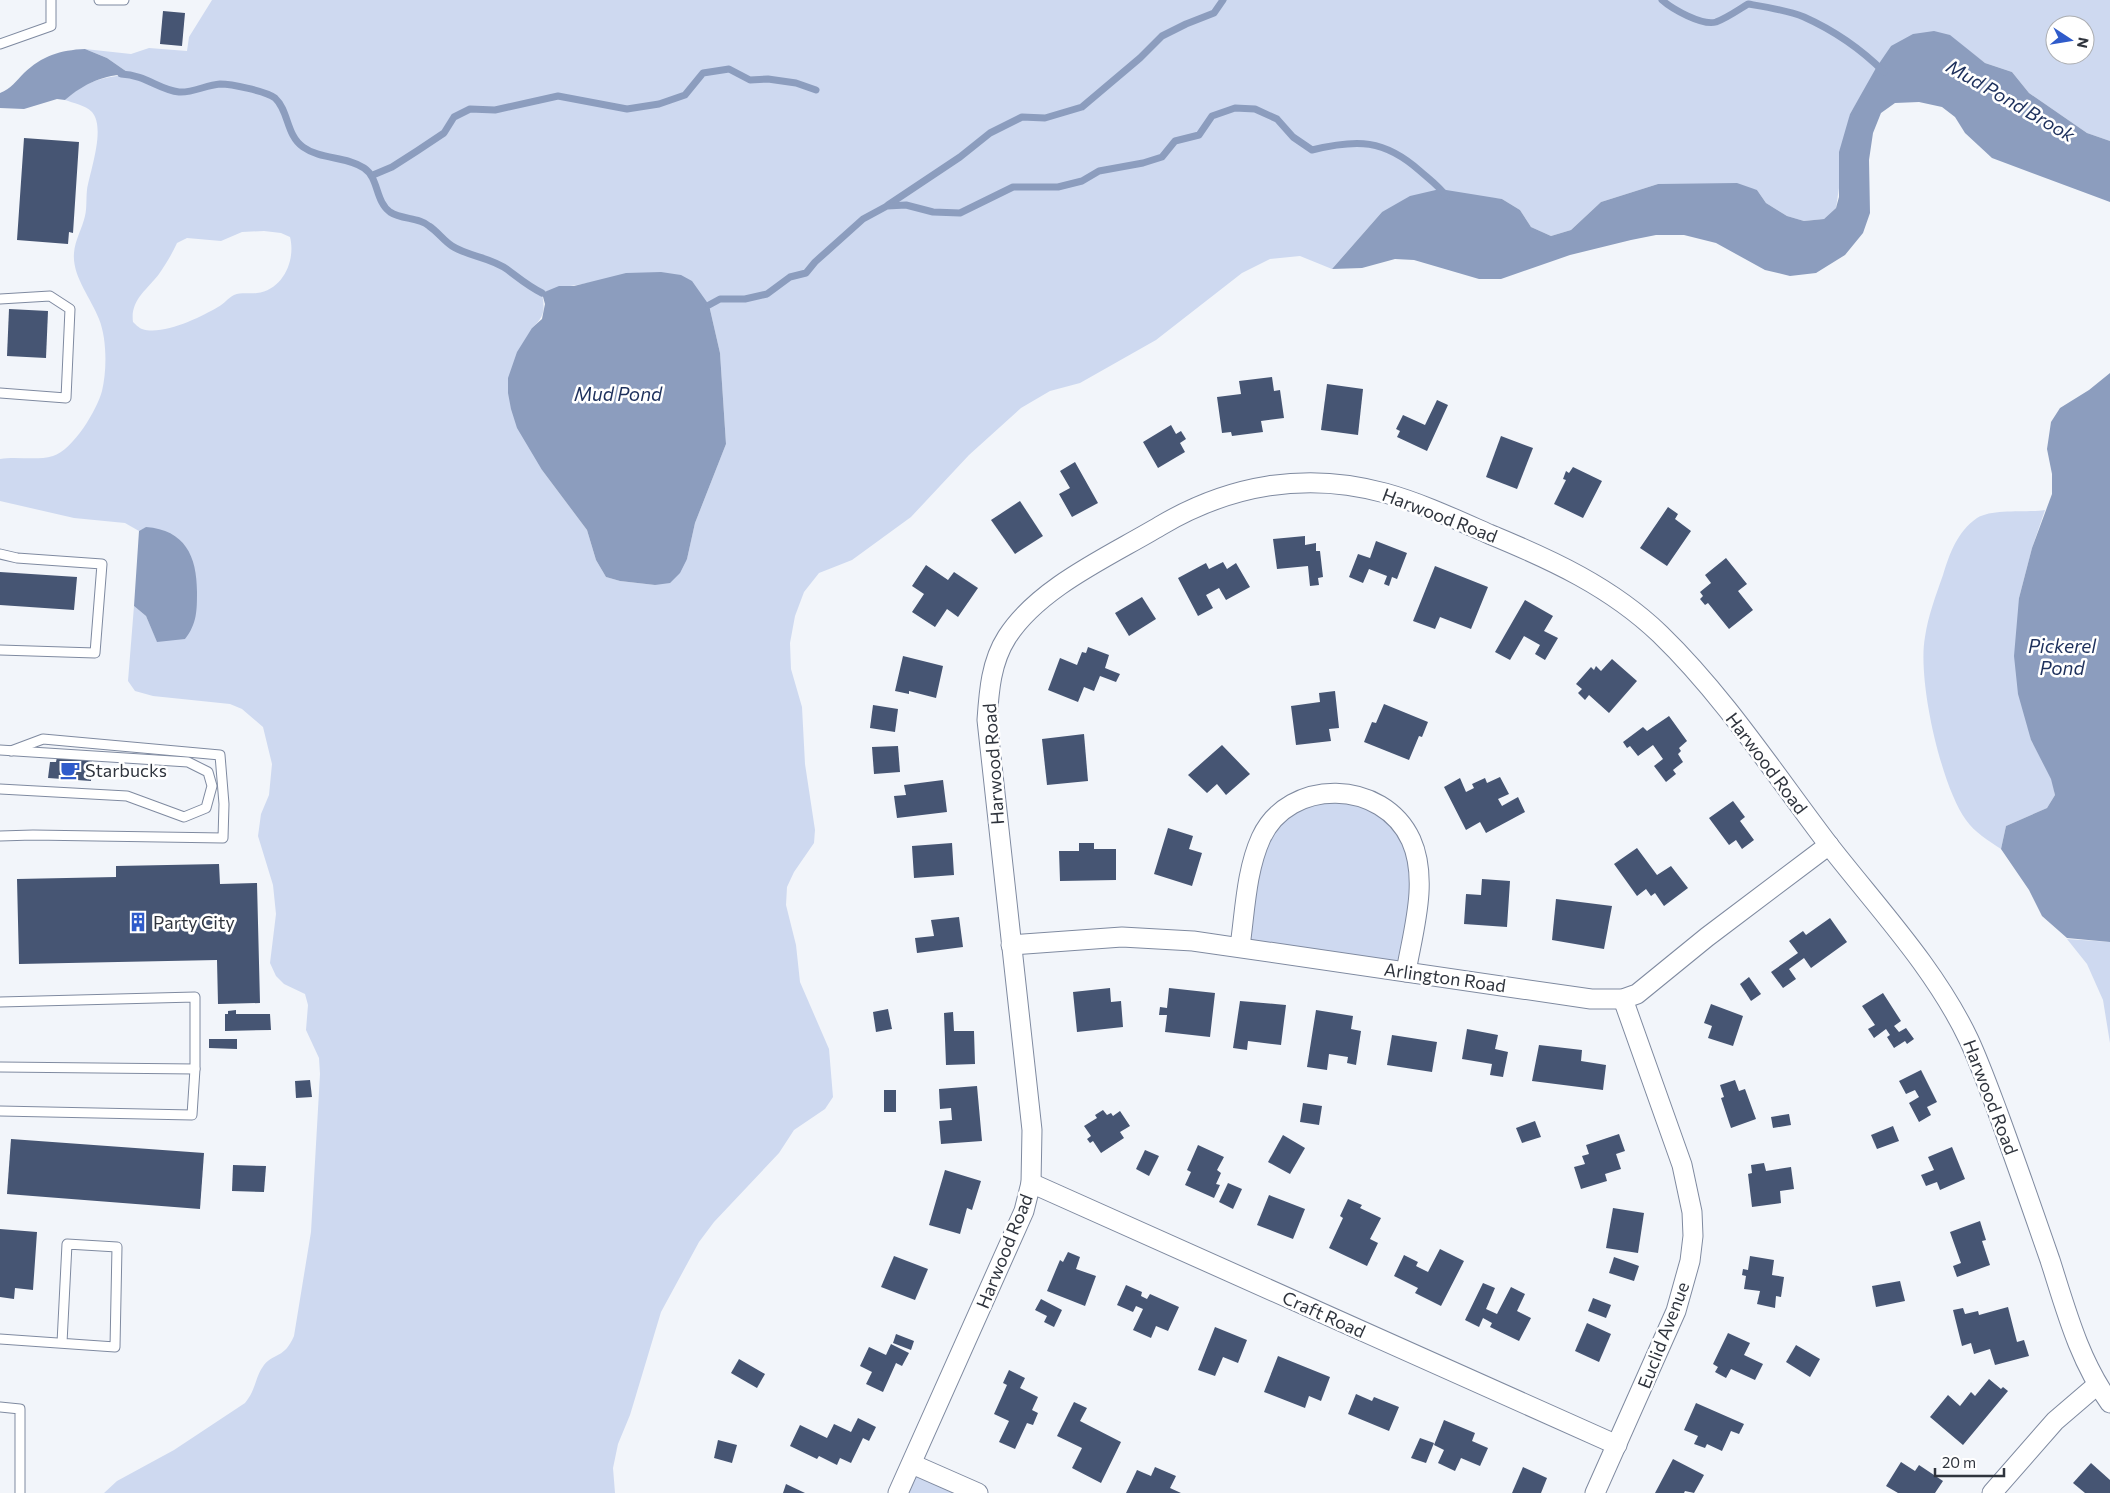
<svg xmlns="http://www.w3.org/2000/svg" width="2110" height="1493" viewBox="0 0 2110 1493" font-family="Commissioner,sans-serif">
<style>
.green{fill:#ced9f0;fill-rule:evenodd}
.water{fill:#8c9dbe}
.lines{fill:none;stroke-linecap:round;stroke-linejoin:round}
.stream{stroke:#8c9dbe;stroke-width:7}
.building{fill:#465573}
.service-casing{stroke:#7f8aa0;stroke-width:11}
.minor-casing{stroke:#7f8aa0;stroke-width:21}
.service{stroke:#fff;stroke-width:9}
.minor{stroke:#fff;stroke-width:19}
.labels{text-anchor:middle;dominant-baseline:central;stroke-width:5;stroke-linejoin:round;paint-order:stroke}
.street-label{font-size:18px;fill:#2f343d;stroke:#fff}
.poi-label{font-size:18px;fill:#2f343d;stroke:#fff;text-anchor:start}
.water-label{font-size:19px;font-style:italic;fill:#1d305c;stroke:#fff}
</style>
<rect width="100%" height="100%" fill="#f2f5fa"/>
<g class="green">
<path d="M212,0H2110V141L2087,133L2029,93L2012,72L1985,63L1969,51L1891,46L1850,114L1836,208L1824,219L1804,221L1787,216L1766,203L1757,190L1715,184H1658L1601,202L1571,230L1551,236L1531,227L1520,210L1502,199L1473,196L1382,212L1332,269L1300,256L1270,259L1242,273L1156,340L1080,383L1050,391L1021,408L969,455L911,517L852,560L819,573L804,592L795,616L790,643L791,669L802,707L805,764L815,830L814,843L794,872L787,887L786,905L796,945L800,982L829,1049L833,1097L825,1109L794,1130L779,1153L714,1222L699,1242L661,1312L630,1415L618,1444L613,1468L615,1493H104L117,1481L174,1450L245,1403C256,1390 255,1377 264,1365C275,1352 284,1359 294,1336L311,1232L320,1074L319,1058L306,1030L308,1005L305,994L284,984L276,976L270,963L276,914L273,885L258,836L261,814L269,795L272,764L263,727L242,709L230,704L153,696L135,691L128,681L134,606L146,616L157,641L147,527L139,531L125,523L74,518L0,501V459C17,456 36,461 53,456C73,450 97,410 102,391C107,370 107,339 99,319C91,298 72,276 74,253C75,240 82,229 85,216C87,208 86,199 87,190C90,171 106,128 92,112C85,105 73,103 65,100C87,80 101,78 130,74L107,58L85,49L131,54L149,48L187,51L189,37ZM2055,25H2085V55H2055ZM264,231L281,233L290,237C296,260 283,290 257,293C250,294 241,292 234,295C228,298 224,304 218,307C201,317 163,336 142,329C139,328 135,324 133,322C130,300 147,290 159,274C166,264 172,254 177,243L187,238L221,241L242,232ZM593,282L709,305L720,353L726,444L695,523L687,559L655,585L620,581L606,577L596,560L587,530L542,470L532,328C545,316 545,310 542,293C559,286 575,286 593,282Z"/>
<path d="M2045,510L2032,548L2019,598L2031,740L2052,779L2055,795L2047,808L2006,826L2001,849C1989,841 1974,832 1966,820C1941,786 1917,679 1925,637C1928,616 1936,595 1943,575C1950,553 1957,532 1977,518C1993,508 2026,513 2045,510Z"/>
<polygon points="1375,801 1416,858 1406,972 1240,946 1255,854 1298,802"/>
<polygon points="2067,939 2110,942 2110,1043 2103,1000 2087,964"/>
<polygon points="912,1464 967,1493 898,1493"/>
</g>
<g class="water">
<polygon points="1934,31 1950,35 1985,63 2012,72 2029,93 2087,133 2110,141 2110,202 1992,158 1965,133 1955,117 1942,107 1919,102 1895,103 1881,113 1873,133 1869,160 1870,213 1863,233 1845,255 1816,273 1790,276 1765,270 1716,243 1684,235 1656,235 1631,240 1570,255 1501,279 1479,279 1414,260 1395,259 1362,268 1332,269 1382,212 1410,196 1440,189 1502,199 1520,210 1531,227 1551,236 1571,230 1601,202 1658,184 1737,183 1757,190 1766,203 1787,216 1804,221 1824,219 1836,208 1839,197 1839,152 1850,114 1876,68 1891,46 1913,34"/>
<path d="M85,49L107,58L130,74C103,75 85,83 65,100L57,99L24,109L0,108V93C11,89 16,81 24,73C42,56 60,50 85,49Z"/>
<polygon points="661,272 681,275 692,281 709,305 720,353 726,444 695,523 687,559 680,573 670,583 655,585 620,581 606,577 596,560 587,530 542,470 517,428 511,409 508,393 508,378 517,352 532,328 542,319 545,304 542,293 559,286 574,286 626,273"/>
<polygon points="2110,373 2110,942 2067,938 2042,916 2029,890 2001,849 2006,826 2047,808 2055,795 2051,779 2031,740 2018,694 2014,656 2019,598 2032,548 2052,494 2052,474 2047,449 2051,422 2060,408 2089,390"/>
<path d="M146,527C185,530 197,556 197,592C197,610 197,624 185,639L157,642L146,616L134,606L139,531Z"/>
</g>
<g class="lines">
<g class="stream">
<path d="M1662,0C1672,9 1702,26 1716,22C1727,18 1738,10 1748,4C1766,7 1787,10 1804,17C1833,30 1862,50 1884,72"/>
<path d="M121,74C146,75 159,90 179,92C193,93 206,85 220,84C231,84 266,91 275,98C289,111 286,135 303,147C321,160 346,156 364,168C379,178 375,201 390,212C402,220 419,217 429,226C438,232 443,240 452,246C469,257 491,257 508,270C520,279 528,286 542,293"/>
<polyline points="373,175 392,167 417,151 444,133 454,117 470,109 495,110 558,96 627,109 659,104 685,95 703,73 729,69 750,80 768,79 796,83 816,90"/>
<polyline points="888,205 960,157 990,133 1022,117 1045,118 1082,107 1140,58 1162,36 1186,24 1214,13 1223,0"/>
<path d="M709,305L720,299H745L767,294L790,277L806,273L815,262L863,219L887,206L906,205L933,212L960,213L1013,187H1058L1082,181L1099,171L1143,163L1162,157L1175,141L1199,135L1212,116L1235,108L1255,109L1277,119L1293,137L1312,150C1357,139 1384,139 1420,171C1429,179 1439,186 1446,196"/>
</g>
</g>
<g class="building">
<polygon points="163,11 185,13 182,46 160,44"/>
<polygon points="24,138 79,142 73,233 69,232 68,244 17,240"/>
<polygon points="9,309 48,311 46,358 7,356"/>
<polygon points="1272,377 1274,391 1280,390 1284,418 1261,421 1263,432 1232,436 1231,432 1222,433 1217,397 1241,394 1239,381"/>
<polygon points="1327,384 1363,389 1358,435 1321,430"/>
<polygon points="1437,400 1448,405 1427,451 1397,437 1400,431 1396,429 1403,415 1425,425"/>
<polygon points="1171,425 1176,434 1181,431 1186,439 1180,443 1185,452 1158,468 1143,442"/>
<polygon points="1501,436 1533,448 1517,489 1486,477"/>
<polygon points="1075,462 1098,503 1072,517 1059,494 1070,488 1060,471"/>
<polygon points="1573,467 1602,481 1583,518 1554,504 1566,480 1563,479 1566,471 1569,473"/>
<polygon points="1020,501 1043,536 1015,554 991,520"/>
<polygon points="1668,507 1678,514 1675,519 1691,531 1667,566 1640,548"/>
<polygon points="1305,536 1305,545 1316,543 1316,551 1320,551 1323,577 1318,578 1319,585 1310,586 1308,566 1277,569 1273,539"/>
<polygon points="1376,541 1407,553 1397,579 1392,577 1389,586 1384,584 1387,576 1369,569 1363,583 1349,577 1358,554 1370,558"/>
<polygon points="1726,558 1747,584 1738,591 1753,610 1729,629 1708,603 1705,605 1700,599 1703,596 1700,592 1711,583 1705,575"/>
<polygon points="1223,562 1227,569 1236,563 1250,587 1226,600 1219,588 1206,595 1213,608 1198,616 1178,578 1206,563 1209,569"/>
<polygon points="926,565 948,580 954,572 978,588 958,617 947,609 935,627 912,612 924,594 912,586"/>
<polygon points="1435,566 1488,587 1471,629 1440,617 1435,629 1413,621"/>
<polygon points="0,572 77,577 74,610 0,605"/>
<polygon points="1142,597 1156,619 1129,636 1115,613"/>
<polygon points="1525,600 1553,616 1544,631 1558,638 1545,660 1535,654 1540,645 1524,636 1510,660 1495,652"/>
<polygon points="1088,647 1109,655 1105,668 1120,674 1116,682 1100,676 1094,691 1084,687 1078,702 1048,690 1060,658 1077,665 1082,652 1086,653"/>
<polygon points="903,656 943,666 936,698 909,691 909,694 895,691"/>
<polygon points="1612,659 1637,681 1609,713 1589,695 1585,700 1578,693 1582,689 1576,684 1591,667 1594,670 1596,666 1601,671"/>
<polygon points="1335,691 1339,728 1329,729 1331,741 1296,745 1291,706 1320,702 1319,693"/>
<polygon points="1384,704 1428,722 1422,737 1419,736 1409,760 1364,742 1372,722 1376,723"/>
<polygon points="873,705 898,709 895,732 870,728"/>
<polygon points="1669,716 1687,741 1679,748 1681,751 1678,754 1683,762 1673,770 1676,774 1666,782 1654,766 1663,759 1653,745 1638,756 1630,746 1627,748 1623,742 1643,727 1647,731"/>
<polygon points="1084,734 1088,781 1047,785 1042,739"/>
<polygon points="1222,745 1250,774 1226,795 1217,784 1207,793 1188,775"/>
<polygon points="898,746 900,772 874,774 872,747"/>
<polygon points="57,757 92,760 91,781 48,778 50,762 56,762"/>
<polygon points="1500,777 1509,794 1498,799 1502,806 1518,797 1525,812 1486,833 1480,822 1466,830 1444,787 1460,778 1466,792 1474,788 1472,784 1485,778 1487,783"/>
<polygon points="943,780 947,812 897,818 894,796 906,795 904,785"/>
<polygon points="1733,801 1745,817 1740,821 1754,840 1742,849 1736,840 1729,845 1709,818"/>
<polygon points="1168,828 1193,836 1189,849 1202,853 1192,886 1154,874"/>
<polygon points="952,843 954,875 914,878 912,846"/>
<polygon points="1079,843 1094,843 1094,849 1116,849 1116,880 1060,881 1059,851 1079,851"/>
<polygon points="1637,848 1657,875 1671,866 1688,888 1664,906 1655,893 1651,896 1646,889 1637,896 1614,864"/>
<polygon points="219,864 220,884 257,883 260,1003 218,1004 217,960 19,964 17,879 116,877 116,866"/>
<polygon points="1482,879 1510,881 1507,927 1464,924 1466,894 1481,895"/>
<polygon points="1556,899 1612,906 1604,949 1552,940"/>
<polygon points="959,917 963,947 917,953 915,938 934,936 931,920"/>
<polygon points="1830,918 1847,942 1811,968 1804,958 1789,969 1796,979 1783,988 1771,972 1798,953 1789,941 1803,931 1806,935"/>
<polygon points="1749,977 1761,994 1751,1001 1740,984"/>
<polygon points="1110,988 1111,1002 1121,1001 1123,1027 1077,1032 1073,992"/>
<polygon points="1169,988 1215,993 1210,1037 1165,1032 1167,1015 1159,1015 1160,1007 1167,1008"/>
<polygon points="1883,993 1901,1021 1894,1026 1899,1032 1906,1028 1914,1039 1907,1044 1905,1041 1894,1048 1887,1037 1890,1035 1886,1029 1874,1038 1868,1029 1875,1025 1862,1006"/>
<polygon points="1240,1001 1286,1005 1281,1045 1248,1041 1247,1050 1233,1048"/>
<polygon points="1711,1004 1743,1016 1733,1046 1708,1038 1712,1026 1704,1023"/>
<polygon points="888,1009 892,1029 876,1032 873,1012"/>
<polygon points="236,1010 236,1014 270,1014 271,1030 225,1031 225,1014 228,1014 228,1011"/>
<polygon points="1316,1010 1353,1016 1351,1029 1361,1031 1356,1065 1347,1063 1348,1057 1329,1054 1327,1070 1307,1067"/>
<polygon points="953,1012 954,1031 974,1031 975,1064 946,1065 944,1013"/>
<polygon points="1467,1029 1498,1035 1495,1049 1508,1052 1503,1077 1490,1075 1492,1064 1462,1059"/>
<polygon points="1392,1035 1437,1042 1432,1072 1387,1065"/>
<polygon points="209,1039 237,1039 237,1049 209,1048"/>
<polygon points="1539,1045 1582,1050 1581,1061 1606,1065 1603,1090 1532,1081"/>
<polygon points="1921,1070 1937,1102 1927,1107 1931,1115 1919,1122 1909,1103 1919,1097 1915,1090 1906,1094 1899,1081"/>
<polygon points="310,1080 312,1097 296,1098 295,1081"/>
<polygon points="1735,1080 1739,1091 1745,1089 1756,1119 1731,1128 1721,1098 1724,1097 1720,1085"/>
<polygon points="977,1086 982,1141 941,1144 939,1121 952,1120 951,1108 940,1109 939,1089"/>
<rect x="884" y="1090" width="12" height="22"/>
<polygon points="1303,1103 1322,1106 1319,1125 1300,1122"/>
<polygon points="1103,1110 1107,1115 1111,1113 1113,1116 1120,1111 1130,1126 1120,1132 1124,1138 1101,1153 1093,1141 1090,1143 1087,1139 1091,1136 1084,1126 1097,1118 1095,1115"/>
<polygon points="1789,1114 1791,1125 1773,1128 1771,1117"/>
<polygon points="1535,1121 1541,1137 1522,1143 1516,1128"/>
<polygon points="1893,1126 1899,1141 1877,1149 1871,1135"/>
<polygon points="1619,1134 1625,1151 1616,1154 1621,1169 1605,1174 1607,1181 1581,1189 1574,1167 1585,1164 1582,1156 1589,1154 1586,1145"/>
<polygon points="1283,1135 1305,1148 1290,1174 1268,1162"/>
<polygon points="11,1139 204,1153 200,1209 7,1194"/>
<polygon points="1198,1145 1224,1157 1217,1170 1221,1173 1216,1184 1220,1185 1214,1198 1185,1185 1191,1172 1187,1170"/>
<polygon points="1952,1147 1965,1179 1940,1190 1937,1182 1926,1186 1921,1175 1934,1170 1928,1157"/>
<polygon points="1145,1150 1159,1156 1149,1176 1136,1169"/>
<polygon points="1764,1163 1766,1171 1791,1167 1794,1189 1780,1191 1781,1203 1752,1207 1748,1174 1752,1173 1751,1165"/>
<polygon points="233,1165 266,1166 264,1192 232,1191"/>
<polygon points="945,1170 981,1181 972,1210 967,1208 960,1234 929,1225"/>
<polygon points="1228,1183 1242,1189 1233,1209 1219,1202"/>
<polygon points="1269,1195 1305,1209 1293,1239 1257,1225"/>
<polygon points="1348,1199 1362,1205 1360,1208 1381,1218 1370,1239 1378,1243 1367,1266 1329,1248 1343,1218 1340,1216"/>
<polygon points="1613,1208 1644,1213 1638,1253 1606,1248"/>
<polygon points="1980,1221 1986,1240 1982,1241 1990,1265 1957,1277 1953,1266 1961,1263 1950,1232"/>
<polygon points="0,1229 37,1232 33,1290 15,1288 14,1299 0,1297"/>
<polygon points="1440,1249 1464,1261 1441,1306 1415,1293 1418,1288 1394,1276 1404,1255 1418,1262 1416,1266 1428,1272"/>
<polygon points="1068,1252 1080,1257 1076,1269 1096,1276 1085,1306 1047,1291 1060,1260 1063,1262"/>
<polygon points="894,1256 928,1269 915,1300 881,1287"/>
<polygon points="1750,1256 1774,1260 1772,1275 1784,1277 1781,1297 1776,1296 1775,1308 1757,1304 1760,1291 1744,1289 1746,1276 1742,1275 1743,1269 1748,1270"/>
<polygon points="1614,1257 1639,1266 1634,1281 1609,1273"/>
<polygon points="1900,1281 1905,1301 1876,1307 1872,1286"/>
<polygon points="1483,1283 1495,1288 1486,1309 1497,1314 1511,1287 1525,1294 1517,1311 1531,1318 1519,1341 1490,1327 1492,1323 1483,1318 1479,1327 1465,1320"/>
<polygon points="1126,1285 1142,1292 1141,1296 1147,1299 1150,1294 1179,1307 1168,1331 1156,1326 1151,1338 1133,1330 1143,1309 1136,1306 1133,1312 1117,1305"/>
<polygon points="1593,1298 1611,1305 1606,1318 1588,1311"/>
<polygon points="1041,1299 1062,1310 1054,1327 1044,1322 1047,1316 1035,1310"/>
<polygon points="2008,1307 2017,1342 2024,1340 2029,1356 1995,1365 1990,1349 1974,1354 1971,1343 1962,1346 1953,1310 1963,1308 1965,1314 1978,1311 1979,1315"/>
<polygon points="1587,1323 1611,1334 1599,1362 1575,1351"/>
<polygon points="1215,1327 1247,1340 1238,1363 1223,1357 1215,1376 1198,1370"/>
<polygon points="1728,1333 1750,1343 1744,1355 1763,1364 1755,1380 1731,1369 1726,1378 1715,1372 1718,1367 1713,1364"/>
<polygon points="896,1334 914,1341 911,1350 893,1343"/>
<polygon points="891,1344 909,1353 902,1366 896,1363 883,1392 866,1384 872,1372 860,1366 869,1347 886,1355"/>
<polygon points="1796,1345 1820,1359 1810,1377 1786,1362"/>
<polygon points="1278,1356 1330,1377 1321,1401 1309,1396 1305,1408 1264,1392"/>
<polygon points="739,1359 765,1374 757,1388 731,1373"/>
<polygon points="1009,1370 1025,1378 1020,1388 1038,1397 1032,1410 1038,1413 1033,1425 1027,1423 1015,1449 999,1442 1009,1421 994,1414 1007,1385 1003,1383"/>
<polygon points="1989,1379 2001,1389 2003,1387 2008,1391 1963,1445 1930,1417 1948,1395 1960,1406 1971,1392 1975,1396"/>
<polygon points="1356,1394 1372,1401 1374,1397 1399,1407 1389,1431 1348,1414"/>
<polygon points="1074,1402 1087,1408 1080,1421 1121,1442 1101,1483 1072,1468 1082,1448 1057,1436"/>
<polygon points="1696,1403 1744,1424 1739,1434 1731,1431 1722,1451 1707,1444 1705,1448 1694,1444 1698,1436 1684,1430"/>
<polygon points="858,1418 876,1427 869,1441 863,1438 851,1463 840,1458 837,1465 819,1456 817,1459 790,1446 800,1425 827,1438 834,1424 851,1432"/>
<polygon points="1444,1420 1475,1433 1472,1441 1488,1448 1480,1466 1461,1458 1455,1471 1438,1463 1444,1450 1434,1445"/>
<polygon points="1420,1438 1434,1443 1426,1463 1411,1458"/>
<polygon points="718,1440 737,1445 732,1463 714,1458"/>
<polygon points="1673,1459 1704,1475 1694,1493 1685,1491 1684,1493 1655,1493"/>
<polygon points="1901,1462 1915,1471 1919,1465 1943,1481 1935,1493 1898,1493 1886,1486"/>
<polygon points="2091,1463 2110,1480 2110,1493 2085,1493 2073,1483"/>
<polygon points="1155,1467 1176,1476 1170,1488 1181,1493 1126,1493 1137,1470 1151,1476"/>
<polygon points="1523,1467 1547,1478 1541,1493 1512,1493"/>
<polygon points="786,1484 805,1493 783,1493"/>
</g>
<g class="lines">
<defs>
<g id="service">
<polyline points="99,0 124,0"/>
<polyline points="0,44 51,26 51,0"/>
<polyline points="0,299 50,296 70,309 66,398 0,393"/>
<polyline points="0,554 17,558 102,564 95,653 0,650"/>
<polyline points="0,750 188,762 208,772 212,786 206,808 184,817 127,796 0,789"/>
<polyline points="0,836 33,835 223,838 224,804 220,755 43,739 11,751"/>
<polyline points="0,1002 195,997 195,1069 192,1115 0,1111"/>
<polyline points="0,1067 195,1069"/>
<polyline points="0,1339 115,1347 117,1247 67,1244 62,1343"/>
<polyline points="0,1407 20,1409 20,1493"/>
</g>
<g id="minor">
<polyline points="1011,945 1122,937 1193,941 1591,999 1623,999 1637,994 1707,937 1829,845"/>
<path d="M1240,946C1245,912 1246,871 1261,838C1289,777 1383,779 1411,840C1429,880 1413,931 1406,972"/>
<polyline points="1031,1183 1617,1445"/>
<polyline points="912,1464 978,1493"/>
<path d="M898,1493L1024,1211L1031,1183L1032,1130L987,720C989,691 991,662 1007,637C1039,587 1110,556 1160,526C1229,485 1306,471 1385,493C1421,503 1455,519 1489,534C1552,560 1611,587 1660,634C1724,696 1774,773 1828,844C1877,907 1935,968 1969,1040C1980,1064 1989,1089 1998,1113C2016,1162 2033,1211 2050,1260C2066,1310 2079,1360 2110,1403"/>
<polyline points="1595,1493 1676,1311 1690,1261 1693,1236 1692,1212 1682,1165 1623,999"/>
<polyline points="1992,1493 2055,1421 2097,1385"/>
</g>
</defs>
<use href="#service" class="service-casing"/>
<use href="#minor" class="minor-casing"/>
<use href="#service" class="service"/>
<use href="#minor" class="minor"/>
</g>
<defs>
<symbol id="cafe-bare" viewBox="-9 -9 18 18"><path d="M-5.5-4.5H6V0H3Q3 3.5 0 3.5H-2.5Q-5.5 3.5-5.5 0ZM3-3.2v2h1.7v-2ZM-6 4.5H4V6H-6Z" fill="#2f5bca" stroke="#fff" stroke-width="2.5" paint-order="stroke"/></symbol>
<symbol id="building-bare" viewBox="-9 -9 18 18"><path d="M-4-6H4V6H1V3H-1V6H-4ZM-2.5-4.3h1.7v1.8h-1.7ZM.8-4.3h1.7v1.8H.8ZM-2.5-1h1.7V.8h-1.7ZM.8-1h1.7V.8H.8Z" fill="#2f5bca" stroke="#fff" stroke-width="2.5" paint-order="stroke"/></symbol>
</defs>
<g fill-rule="evenodd">
<use href="#cafe-bare" x="56" y="756" width="28" height="28"/>
<use href="#building-bare" x="124" y="908" width="28" height="28"/>
</g>
<g class="labels">
<g class="street-label">
<text transform="translate(1440 515) rotate(21)">Harwood Road</text>
<text transform="translate(1767 763) rotate(53)">Harwood Road</text>
<text transform="translate(993 764) rotate(-94)">Harwood Road</text>
<text transform="translate(1445 977) rotate(8)">Arlington Road</text>
<text transform="translate(1991 1097) rotate(69)">Harwood Road</text>
<text transform="translate(1004 1251) rotate(-68)">Harwood Road</text>
<text transform="translate(1324 1314) rotate(24)">Craft Road</text>
<text transform="translate(1663 1335) rotate(-69)">Euclid Avenue</text>
</g>
<g class="poi-label">
<text x="85" y="770">Starbucks</text>
<text x="153" y="922">Party City</text>
</g>
<g class="water-label">
<text transform="translate(2011 100) rotate(30)">Mud Pond Brook</text>
<text x="618" y="393">Mud Pond</text>
<text x="2062" y="645">Pickerel<tspan x="2062" dy="22">Pond</tspan></text>
</g>
</g>
<g transform="translate(2070 40) rotate(102)"><circle r="24" fill="#ffffff" stroke="#acaeb1"/>
<path d="M0-4L9 19L0 12L-9 19Z" fill="#2f5bca"/>
<text y="-8" font-size="14" font-weight="bold" text-anchor="middle" fill="#2f343d">N</text>
</g>
<path d="M1935 1468v8h69v-8" fill="none" stroke="#2f343d" stroke-width="2.5"/>
<text x="1942" y="1468" font-size="15" fill="#2f343d" stroke="#ffffff" stroke-width="4" paint-order="stroke">20 m</text>
</svg>
